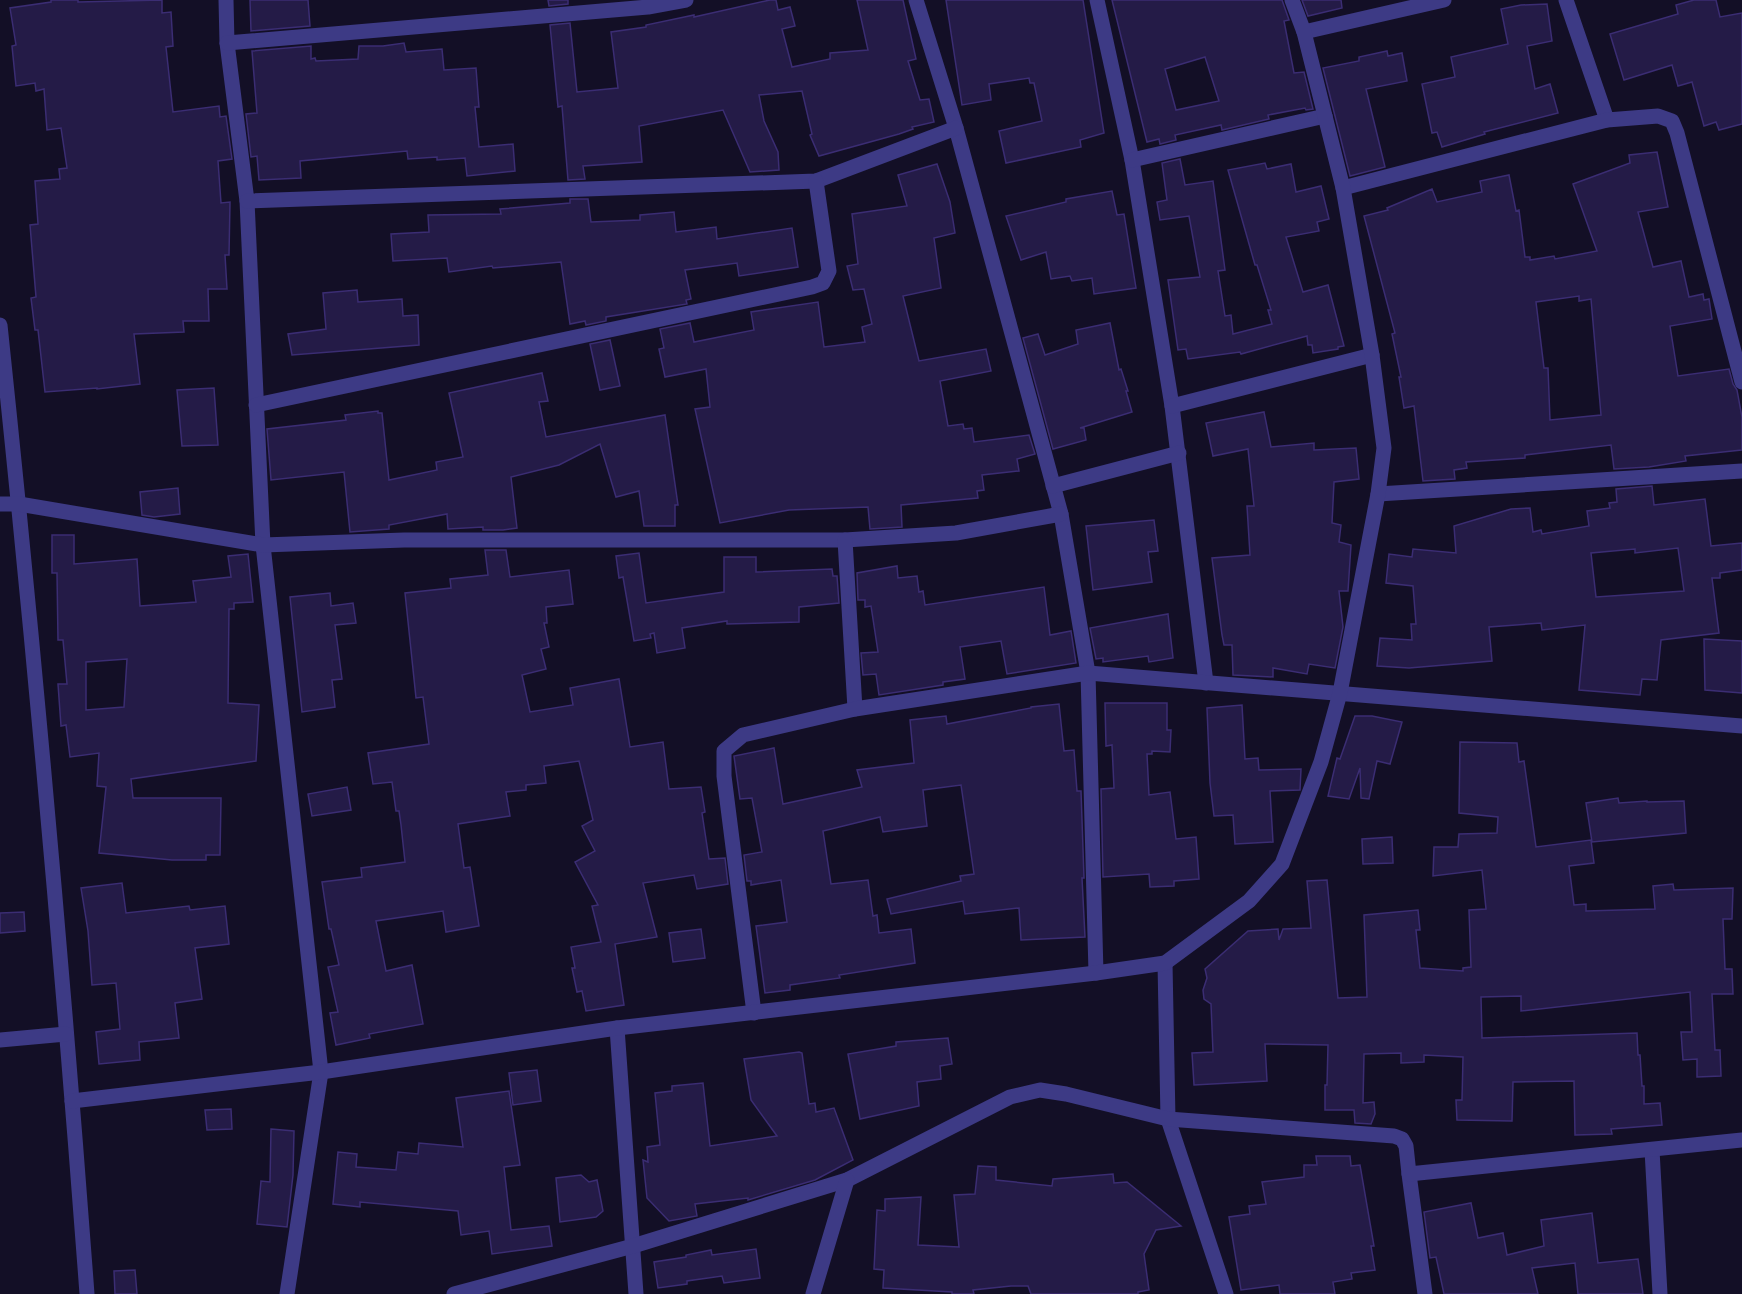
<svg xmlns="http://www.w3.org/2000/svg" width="1742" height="1294" viewBox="0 0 1742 1294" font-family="Ubuntu,sans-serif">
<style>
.building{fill:#241b47;stroke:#3b2d73;stroke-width:1.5;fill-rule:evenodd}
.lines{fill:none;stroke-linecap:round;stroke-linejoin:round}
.street{stroke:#3d3a85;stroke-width:15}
</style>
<rect width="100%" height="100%" fill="#130f26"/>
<g class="building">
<polygon points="51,0 78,0 78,2 162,0 162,13 171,12 173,46 166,47 173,112 219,106 220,117 226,116 232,159 218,161 221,203 230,202 229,255 225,255 227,289 208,289 209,321 183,321 184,332 134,334 140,384 97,389 97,388 45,392 38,330 35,330 31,298 36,297 30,225 38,224 35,181 60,179 59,169 67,168 61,128 47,130 44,89 36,91 35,83 16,86 12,46 16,45 10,8 51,2"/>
<polygon points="250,0 308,0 310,26 251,31"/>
<polygon points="548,0 568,0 568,4 549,6"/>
<polygon points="770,0 776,0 778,10 790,7 795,26 782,29 792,67 830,59 830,53 868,50 857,0 903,0 916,59 908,61 920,100 929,99 934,122 912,127 913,129 899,134 819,156 810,135 812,134 802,91 759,95 764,121 778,152 779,170 750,172 723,110 639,126 642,162 583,166 585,179 568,180 562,106 558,107 550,25 570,23 577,92 618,88 611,32 646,27 646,25 694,15 694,17"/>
<polygon points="946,0 1083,0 1104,133 1080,140 1081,147 1006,163 999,131 1042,121 1034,83 1030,83 1029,78 989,84 991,100 962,105"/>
<path d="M1112,0H1282L1289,20L1284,21L1294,73L1304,72L1313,109L1306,110L1305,108L1268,115L1269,119L1222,130L1221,125L1175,135L1176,140L1160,144L1159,139L1147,142ZM1205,57L1219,101L1176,110L1165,69Z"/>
<polygon points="1302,0 1341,0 1342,8 1308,16"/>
<polygon points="1694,0 1716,0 1720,17 1742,13 1742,124 1719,130 1716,122 1704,126 1692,82 1678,86 1672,65 1624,80 1610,34 1678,14 1676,5"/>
<polygon points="1547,4 1552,41 1527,46 1535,89 1550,84 1558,113 1484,132 1485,134 1442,147 1437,132 1432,133 1422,84 1455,77 1451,57 1508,44 1501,9 1521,5"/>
<polygon points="404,43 406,52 442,49 444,70 476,68 479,107 475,107 479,147 513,144 515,171 467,176 465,158 437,160 437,157 408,159 407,151 300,161 301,178 259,180 257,156 251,157 246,114 257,113 252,51 311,46 311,59 315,58 316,61 358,59 359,46 383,46"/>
<polygon points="1387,51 1388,56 1402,53 1407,81 1366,89 1385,167 1350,176 1323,68 1359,61 1359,57"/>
<path d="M1657,152L1668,207L1638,212L1653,267L1681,261L1689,297L1703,294L1704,300L1709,299L1712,319L1670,326L1678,376L1729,369L1733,384L1737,390L1742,417V450L1685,456L1686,461L1649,467L1614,469L1611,445L1525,455V458L1466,462L1467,468L1454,470L1455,479L1423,481L1414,406L1404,408L1399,377H1401L1392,334L1395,333L1364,216L1388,210L1387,208L1432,189L1437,202L1482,192L1480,181L1509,175L1516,211L1519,210L1525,257H1530V260L1554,256L1555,259L1597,251L1573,184L1630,163L1629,155ZM1579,296V301L1591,299L1601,415L1550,420L1548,368H1544L1536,302Z"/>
<polygon points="1180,159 1185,185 1213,181 1225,270 1218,271 1225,316 1231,315 1233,334 1272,324 1268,310 1271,310 1257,265 1255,265 1228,170 1265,163 1267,169 1291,164 1296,192 1321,186 1329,219 1317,222 1319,231 1286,237 1303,292 1328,285 1344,346 1338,347 1338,349 1313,353 1312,345 1308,345 1307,336 1241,354 1240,352 1188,359 1186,349 1178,350 1168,280 1200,277 1189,216 1160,220 1157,202 1167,200 1162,163"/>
<polygon points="937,164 950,202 955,233 934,238 941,288 903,296 919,361 986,349 991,371 940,381 948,426 963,424 964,429 972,428 974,442 1029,435 1035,454 1017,459 1019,471 982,475 984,490 977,491 978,498 901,505 902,527 870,529 868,507 789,510 720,523 695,409 710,407 706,369 665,377 659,349 664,348 660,329 690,323 694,342 754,330 751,312 818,302 824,347 865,342 862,327 872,324 864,289 853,290 847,266 858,264 852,214 907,206 898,175"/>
<polygon points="1112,191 1117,215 1124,214 1136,288 1094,294 1092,278 1072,281 1070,276 1051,279 1046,252 1021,260 1006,216 1066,202 1066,199"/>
<polygon points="570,199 588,199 591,222 640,220 640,215 674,212 676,232 716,227 717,239 792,228 798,267 739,276 737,263 685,270 691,299 686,300 687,304 606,317 606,321 586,325 585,321 570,324 561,262 493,268 492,266 449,272 447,258 393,261 391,234 429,232 428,215 501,214 500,209 570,203"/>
<polygon points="357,290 358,302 402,299 403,316 418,315 419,345 292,355 288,334 326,329 323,293"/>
<polygon points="1110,323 1119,370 1121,369 1128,391 1126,391 1132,412 1080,428 1084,428 1086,440 1053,449 1023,338 1038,334 1045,355 1078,344 1076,330"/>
<polygon points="610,340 620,386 600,390 590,344"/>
<polygon points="542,373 548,401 539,402 546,437 665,415 678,505 675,505 675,526 644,526 639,491 616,497 600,444 559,465 511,477 517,528 503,530 483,530 483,527 448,529 447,514 389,525 389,529 350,532 344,472 271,480 267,429 346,420 345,415 378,411 378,413 382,413 389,480 437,470 436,462 463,457 449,393"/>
<polygon points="214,388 218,445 182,446 177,390"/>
<polygon points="1264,412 1271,447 1314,443 1314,450 1356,448 1359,479 1334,482 1332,523 1341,525 1339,542 1351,545 1348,591 1339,591 1343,627 1335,668 1309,664 1307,674 1273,668 1273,677 1233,675 1232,645 1224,645 1222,635 1212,558 1250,555 1247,506 1254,506 1248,449 1213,456 1206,423"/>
<path d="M1652,486L1654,505L1705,499L1711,546L1742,543V570L1720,573V578H1712L1719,633L1661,640L1657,680L1642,679L1640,695L1579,690L1585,625L1542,630L1541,623L1489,627L1492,661L1409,668L1377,666L1380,638L1412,640L1411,624H1416L1413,586L1386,583L1389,554L1412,557L1413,549L1456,553L1454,526L1511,509L1530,508L1533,532L1541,530L1542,534L1589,526L1587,511L1610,508L1609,503L1617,502L1616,489ZM1678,548L1684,591L1596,597L1591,553L1635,549V553Z"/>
<polygon points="178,488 180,514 154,517 142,515 140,492"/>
<polygon points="1154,520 1158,551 1148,552 1152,582 1093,590 1086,526"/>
<path d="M52,535H74V564L137,559L140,606L196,602L193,581L231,577L228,556L248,554L253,602L234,603V609H229L228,703L259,705L256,761L131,779L133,798H221L220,855H206V860H172L99,853L106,787L97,786L99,753L70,757L66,725L61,726L58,684H67L63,640H58L57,573H52ZM127,659L124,707L86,710V662Z"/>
<polygon points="485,550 506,550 510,577 569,570 573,604 546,607 547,623 544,623 549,647 541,649 546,669 522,675 530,712 573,705 570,688 619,679 630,747 663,742 669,789 701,787 705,812 702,813 709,859 725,858 728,884 697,889 694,875 643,883 657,937 615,944 624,1005 586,1011 582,991 577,992 572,968 575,968 571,947 601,942 592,906 598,905 575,862 595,851 582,826 593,820 579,761 544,766 546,783 526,785 526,790 506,792 510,816 458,824 464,868 470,867 479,926 446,932 443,911 376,921 386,971 412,965 423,1024 369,1034 370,1038 336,1045 330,1013 338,1012 328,967 339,965 331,929 329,929 322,882 362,877 361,868 405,862 401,825 399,811 396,811 392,782 373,784 368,753 429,744 423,697 416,698 405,593 451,588 450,579 488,575"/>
<polygon points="639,553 646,603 724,592 724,557 756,557 756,572 832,569 833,576 837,576 839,603 799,607 799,622 727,624 727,621 682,628 685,648 657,653 654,633 650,634 651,638 634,641 623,577 619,578 616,556"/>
<polygon points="897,566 898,578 917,576 919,592 923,591 925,605 1044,587 1050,635 1071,631 1076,663 1007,674 1001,641 960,647 965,679 943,682 943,685 879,695 876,674 863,675 861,653 878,652 871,606 865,607 865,600 858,600 857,573"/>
<polygon points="330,593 331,606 353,603 356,623 335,625 342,679 332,680 335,707 302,712 290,597"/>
<polygon points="1168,614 1173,658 1149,662 1148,656 1103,662 1103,658 1096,659 1090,628"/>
<polygon points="1704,639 1742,641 1742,693 1705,690"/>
<polygon points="1105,703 1167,703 1167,730 1171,730 1170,752 1152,751 1152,754 1147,754 1149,795 1170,792 1176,839 1196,837 1199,879 1174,881 1174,886 1150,887 1149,874 1103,877 1101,789 1114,788 1112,745 1106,746"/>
<polygon points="1059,704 1064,751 1074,750 1077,791 1081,791 1084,878 1082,878 1085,937 1021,940 1019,908 965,914 963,901 891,914 887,899 961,881 960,876 974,874 961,785 923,790 927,826 883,832 880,817 823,831 831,884 868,880 873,916 877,915 879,933 911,929 915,963 839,975 840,978 790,985 790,990 765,993 756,926 787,922 781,880 751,885 751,881 747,881 744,855 762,852 752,798 740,799 734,756 774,748 783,804 862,787 857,770 914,763 910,720 946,716 947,724 1031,708 1031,707"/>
<polygon points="1242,705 1245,759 1258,758 1259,770 1301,769 1300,790 1270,791 1273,842 1235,844 1233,815 1214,816 1210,783 1207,708"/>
<polygon points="1355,716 1372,716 1402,722 1390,764 1377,761 1369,799 1361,798 1360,768 1349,799 1328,796 1337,758 1340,759"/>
<polygon points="1460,742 1517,743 1519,762 1524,761 1536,847 1591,840 1594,863 1569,866 1574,905 1586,904 1586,911 1655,909 1653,886 1673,884 1674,890 1733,888 1732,919 1723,919 1725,969 1732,969 1733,994 1712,994 1715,1050 1720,1050 1721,1076 1697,1077 1697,1059 1683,1060 1681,1032 1692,1032 1690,992 1521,1011 1521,996 1481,997 1482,1038 1637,1033 1638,1055 1640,1055 1642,1086 1644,1086 1644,1104 1660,1103 1662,1125 1611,1129 1612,1134 1575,1135 1574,1081 1513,1082 1512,1121 1457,1120 1456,1100 1462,1100 1463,1057 1424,1055 1424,1062 1401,1063 1401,1053 1364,1054 1363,1103 1374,1102 1375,1114 1371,1124 1355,1123 1354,1110 1325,1110 1325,1085 1327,1085 1328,1045 1265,1044 1267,1081 1194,1085 1192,1053 1213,1052 1211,1004 1204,999 1203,990 1207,978 1205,969 1248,931 1278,929 1279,940 1283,929 1311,928 1307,881 1327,880 1338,998 1367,997 1364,915 1418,910 1420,930 1416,930 1420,968 1463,971 1463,968 1471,967 1469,910 1486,909 1482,870 1433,876 1434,847 1458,847 1459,834 1497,833 1498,817 1459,813"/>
<polygon points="347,787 351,810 312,816 308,794"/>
<polygon points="1618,798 1619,803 1647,801 1647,802 1684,801 1686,833 1592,842 1586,803"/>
<polygon points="1392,837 1393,863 1363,864 1362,839"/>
<polygon points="122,883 126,913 189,906 190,910 225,906 229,944 195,948 202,999 175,1003 179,1038 139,1042 140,1060 99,1064 96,1032 120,1029 116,983 92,985 88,931 81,888"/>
<polygon points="24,912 25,931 0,933 0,913"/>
<polygon points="701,929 705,958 673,962 669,933"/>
<polygon points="948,1038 952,1064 940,1066 941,1079 917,1082 919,1106 860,1119 848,1054 896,1046 896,1042"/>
<polygon points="799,1052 802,1053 809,1104 815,1103 816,1112 834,1108 853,1160 815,1180 748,1200 748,1198 695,1204 697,1216 669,1221 647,1198 643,1160 648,1162 647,1147 660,1145 655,1093 672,1091 672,1086 703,1083 710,1146 777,1136 751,1100 744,1059"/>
<polygon points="537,1070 541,1101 513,1105 509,1073"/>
<polygon points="509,1091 520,1165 504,1167 511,1230 549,1226 552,1246 492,1254 489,1231 461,1235 458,1211 360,1202 360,1207 333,1204 338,1152 357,1154 356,1167 396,1170 398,1152 418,1154 419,1143 463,1147 456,1098"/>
<polygon points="231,1109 232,1129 207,1130 205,1110"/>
<polygon points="271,1129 294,1131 293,1175 287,1227 257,1224 261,1181 270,1182"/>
<polygon points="1316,1156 1350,1156 1351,1166 1360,1165 1374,1246 1371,1246 1375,1270 1351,1273 1352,1279 1333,1282 1335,1294 1280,1294 1279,1285 1241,1290 1229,1217 1250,1214 1249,1206 1266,1204 1262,1182 1304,1177 1304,1165 1317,1165"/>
<polygon points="978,1166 996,1167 996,1180 1052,1186 1053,1179 1113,1174 1114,1183 1127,1182 1181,1226 1156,1230 1144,1254 1149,1290 1138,1292 1138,1294 1031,1294 1028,1286 1011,1286 973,1290 974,1294 952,1294 952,1292 883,1288 884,1270 874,1269 877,1210 885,1211 885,1199 921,1197 918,1245 959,1247 954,1195 975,1194"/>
<polygon points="581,1175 589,1182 597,1180 603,1211 596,1217 560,1222 556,1178"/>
<polygon points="1471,1203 1478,1238 1503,1233 1507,1255 1544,1246 1541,1220 1592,1213 1598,1263 1638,1259 1643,1294 1578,1294 1575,1263 1532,1268 1538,1294 1444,1294 1436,1257 1430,1258 1424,1212"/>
<polygon points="756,1249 760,1278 724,1283 722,1276 687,1281 687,1284 658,1288 654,1262 686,1257 686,1255 711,1250 712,1255"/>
<polygon points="135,1270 137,1294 115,1294 114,1271"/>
</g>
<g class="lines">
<g class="street">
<polyline points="226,0 227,43 247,201 263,545 321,1072 287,1294"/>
<polyline points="916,0 956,128 1061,514 1088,673 1096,973"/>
<polyline points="1097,0 1132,160 1172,406 1206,683"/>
<polyline points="1566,0 1607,120"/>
<polyline points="1304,32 1444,0"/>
<polyline points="227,43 648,7 686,0"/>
<polyline points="1132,160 1325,116"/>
<polyline points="1343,188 1607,120 1658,116 1672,121 1677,133 1742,382"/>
<polyline points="247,201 816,181 956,128"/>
<path d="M0,325C34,647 63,971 87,1294"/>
<polyline points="256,405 812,287 823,283 829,271 816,181"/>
<polyline points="1172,406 1372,355"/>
<polyline points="1053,486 1179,453"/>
<polyline points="1378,494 1742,471"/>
<polyline points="0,504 19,504 263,545 404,540 845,540 956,533 1061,514"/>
<polyline points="845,540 855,709"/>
<polyline points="1165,963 1168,1119 1226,1294"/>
<polyline points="754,1013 724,776 724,751 743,735 855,709 1088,673 1742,726"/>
<polyline points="617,1028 636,1294"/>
<polyline points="0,1040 66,1034"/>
<polyline points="72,1101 321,1072 617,1028 1096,973 1165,963 1249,901 1282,864 1321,762 1340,693 1378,494 1384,448 1372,355 1343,188 1304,32 1292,0"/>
<polyline points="1652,1150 1660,1294"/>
<polyline points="1409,1174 1425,1294"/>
<polyline points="454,1294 633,1246 847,1180 1010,1097 1040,1090 1066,1094 1168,1119 1394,1136 1402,1139 1406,1146 1409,1174 1742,1140"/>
<polyline points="813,1294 847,1180"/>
</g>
</g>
</svg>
